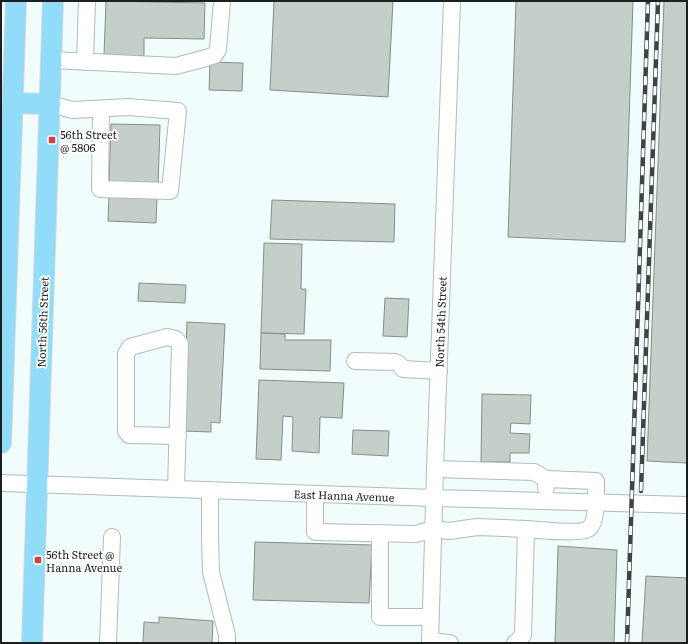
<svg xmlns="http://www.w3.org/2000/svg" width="688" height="644" viewBox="0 0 688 644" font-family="Literata,serif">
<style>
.building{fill:#c5cfc9;stroke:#858e88}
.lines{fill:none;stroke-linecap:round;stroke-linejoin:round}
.minor-casing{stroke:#b0bcbb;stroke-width:18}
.major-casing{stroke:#d6d7d7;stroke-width:22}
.minor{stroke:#fff;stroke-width:16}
.major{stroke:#91dcf9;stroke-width:20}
.rail-casing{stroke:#3e4444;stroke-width:4.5}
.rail{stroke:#fff;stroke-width:3;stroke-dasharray:9;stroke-linecap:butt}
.poi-dot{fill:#cf4040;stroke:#fff;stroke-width:1.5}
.labels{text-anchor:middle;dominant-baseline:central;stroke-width:3.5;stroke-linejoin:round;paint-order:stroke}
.poi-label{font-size:11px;fill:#1c2020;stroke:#fff;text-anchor:start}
.street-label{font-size:11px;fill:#1c2020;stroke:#fff}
</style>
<rect width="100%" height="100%" fill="#f1fdfd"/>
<g class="building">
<polygon points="106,1 205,3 204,39 144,38 144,56 104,55"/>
<polygon points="274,1 393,1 388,97 270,90"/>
<polygon points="516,1 633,1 625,242 508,237"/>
<polygon points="664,1 687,1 687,463 647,461"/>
<polygon points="210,62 243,63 242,91 209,90"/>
<polygon points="111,124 160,125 158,186 109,184"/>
<polygon points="109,196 157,197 156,223 108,221"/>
<polygon points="272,200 395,204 394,242 270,239"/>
<polygon points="264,243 302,244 301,289 306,289 304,334 261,333"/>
<polygon points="139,283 186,285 185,303 138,301"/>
<polygon points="385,298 409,299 407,337 383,336"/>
<polygon points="187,322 225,324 220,423 211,422 211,432 183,431"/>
<polygon points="261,333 285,334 285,340 331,340 330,371 260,369"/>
<polygon points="259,380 344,383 342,418 320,417 319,453 292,451 293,417 283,416 281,460 256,459"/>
<polygon points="482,394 531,395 530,424 511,423 510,433 530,434 529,453 510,453 510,462 481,462"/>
<polygon points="353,430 389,431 388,456 352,454"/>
<polygon points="255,542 372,545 369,603 253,600"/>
<polygon points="558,546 617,550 614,643 555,643"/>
<polygon points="646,576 687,578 687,643 642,643"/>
<polygon points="159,617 213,621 212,643 143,643 144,622 159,623"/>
</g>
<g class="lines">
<defs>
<g id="minor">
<polyline points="51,60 176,66 206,58 215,55 218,49 222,1"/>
<polyline points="85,62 87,1"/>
<polyline points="50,104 73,110 128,107 178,111 170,191 100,189 101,109"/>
<polyline points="355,361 395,362 399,364 403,369 439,371"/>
<polyline points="435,469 534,472 546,479 546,488"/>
<polyline points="1,483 434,498 687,505"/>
<polyline points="176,489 180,344 176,339 167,337 130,347 126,354 126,431 129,435 178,436"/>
<polyline points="210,490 210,536 211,572 227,635 227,643"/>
<polyline points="315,494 315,532 416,534 433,529 449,531 477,527 526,529 523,635 517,642 515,643"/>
<path d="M526,529C538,530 581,534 588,529C598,523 596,491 596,481L546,479"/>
<polyline points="380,533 380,617 430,617"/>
<polyline points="430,641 450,643"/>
<polyline points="108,643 112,537"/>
<polyline points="430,643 435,469 452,1"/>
</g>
<g id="major">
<polyline points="13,103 50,104"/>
<polyline points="1,443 16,1"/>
<polyline points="32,643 53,1"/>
</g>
</defs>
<use href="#minor" class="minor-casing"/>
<use href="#major" class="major-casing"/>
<use href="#minor" class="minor"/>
<use href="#major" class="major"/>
<defs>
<g id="rail">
<polyline points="641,491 658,1"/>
<polyline points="627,643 648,1"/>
</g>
</defs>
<use href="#rail" class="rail-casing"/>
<use href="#rail" class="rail"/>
</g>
<g class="poi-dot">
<rect x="48" y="136" width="8" height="8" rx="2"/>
<rect x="34" y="556" width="8" height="8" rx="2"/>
</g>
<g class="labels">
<g class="poi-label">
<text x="60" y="134">56th Street<tspan x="60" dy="13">@ 5806</tspan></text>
<text x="46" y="554">56th Street @<tspan x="46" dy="13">Hanna Avenue</tspan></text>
</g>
<g class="street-label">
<text transform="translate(42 322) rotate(-88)">North 56th Street</text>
<text transform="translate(440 322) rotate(-88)">North 54th Street</text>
<text transform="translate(344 495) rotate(2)">East Hanna Avenue</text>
</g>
</g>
<rect width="688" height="644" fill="none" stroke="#1c2020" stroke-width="4"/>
</svg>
